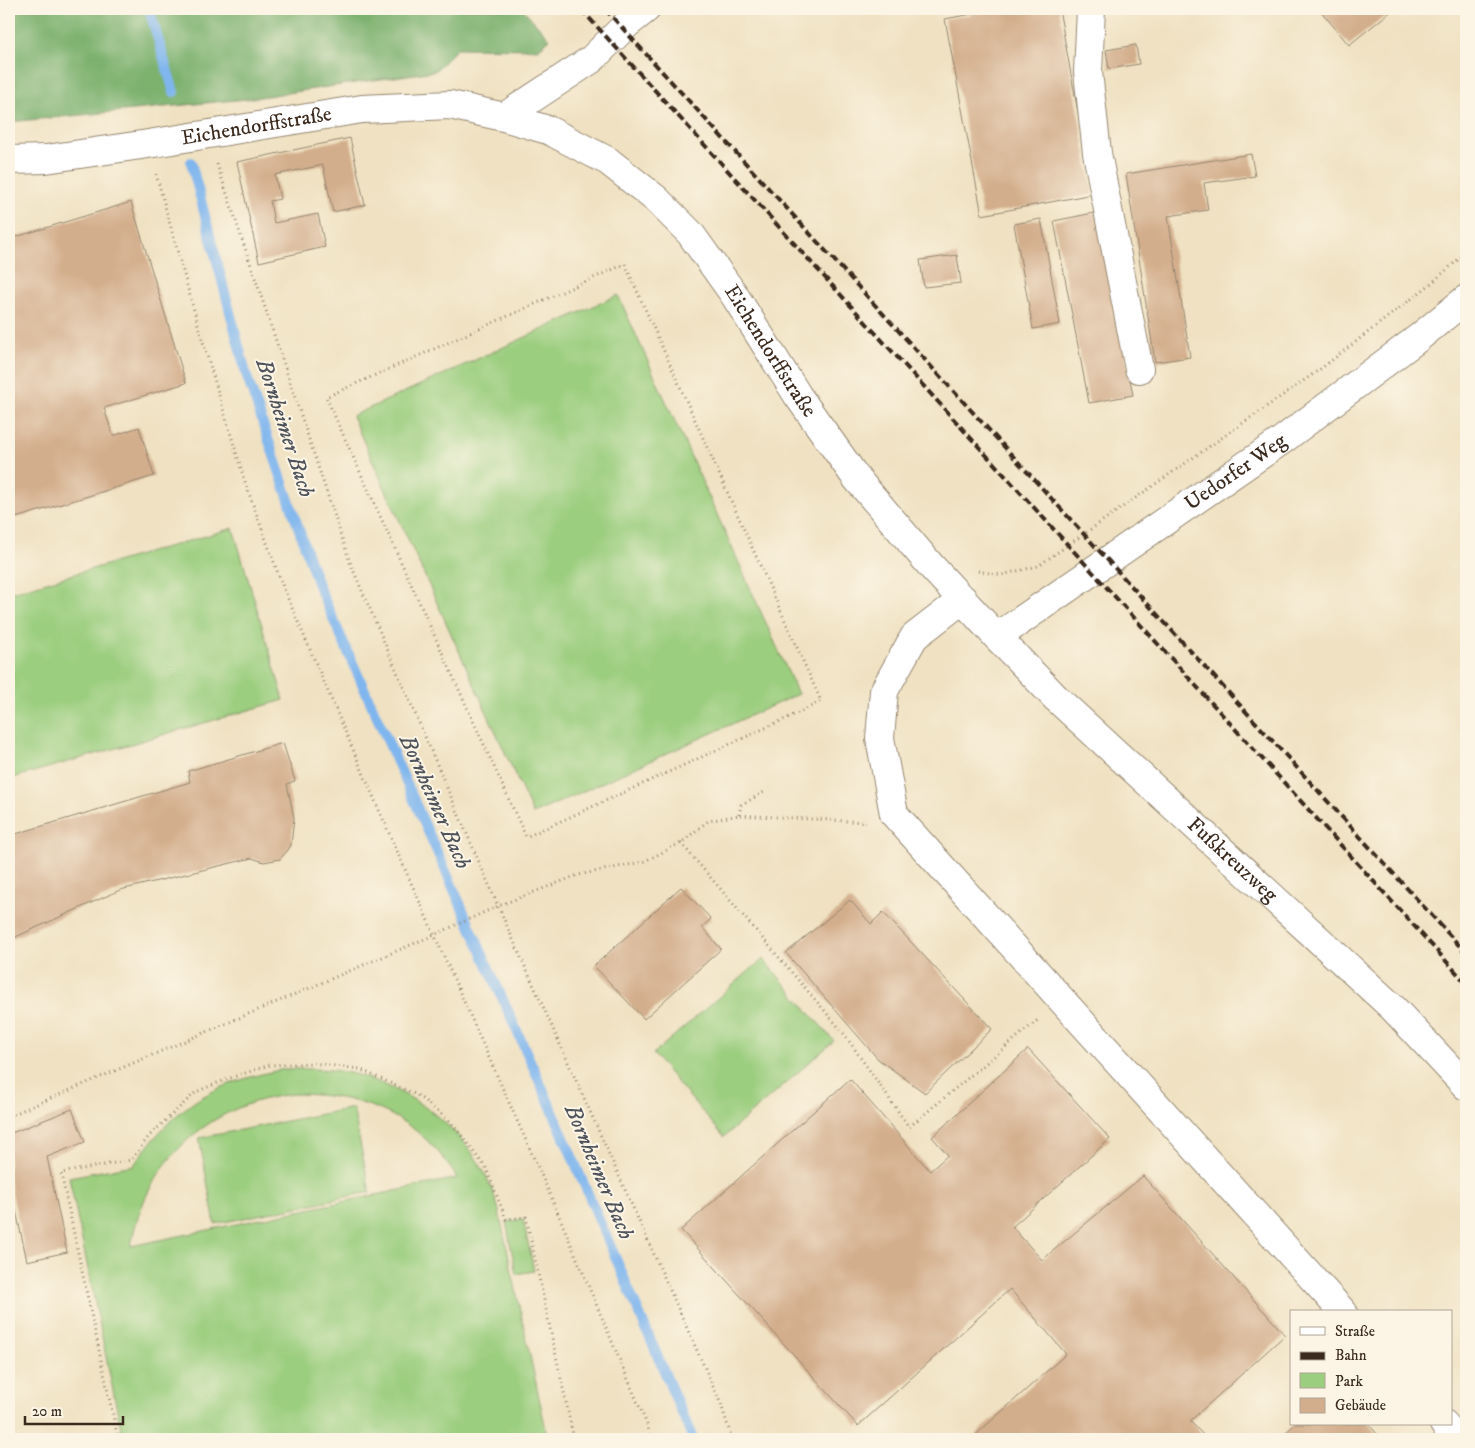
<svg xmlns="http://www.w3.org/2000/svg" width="1475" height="1448" viewBox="0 0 1475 1448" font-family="'IM FELL DW Pica',serif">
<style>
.green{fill:#9bce7f;stroke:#6b7c4e;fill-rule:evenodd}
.forest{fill:#7cb16e;stroke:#5c6e46}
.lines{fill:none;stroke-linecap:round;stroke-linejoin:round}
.stream{stroke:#7fb6ee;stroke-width:10}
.building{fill:#d3ae8c}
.minor-casing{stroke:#958670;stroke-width:30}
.path{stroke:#958670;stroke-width:3;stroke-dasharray:1 4;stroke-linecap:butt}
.minor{stroke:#fff;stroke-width:28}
.rail{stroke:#3b2a1e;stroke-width:4;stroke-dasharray:8 4;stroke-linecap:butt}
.labels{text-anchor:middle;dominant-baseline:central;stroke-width:4;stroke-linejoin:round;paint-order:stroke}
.street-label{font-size:21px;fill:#3b2a1e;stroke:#fcf5e5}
.water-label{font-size:22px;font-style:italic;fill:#4f545c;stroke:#fcf5e5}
</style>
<rect width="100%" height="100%" fill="#fcf5e5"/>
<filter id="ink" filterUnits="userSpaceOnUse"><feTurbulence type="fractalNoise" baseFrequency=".02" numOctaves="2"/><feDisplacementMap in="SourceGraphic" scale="10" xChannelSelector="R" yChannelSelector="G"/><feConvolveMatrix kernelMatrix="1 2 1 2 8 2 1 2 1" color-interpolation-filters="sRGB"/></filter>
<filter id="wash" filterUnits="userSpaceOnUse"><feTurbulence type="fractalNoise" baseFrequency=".0096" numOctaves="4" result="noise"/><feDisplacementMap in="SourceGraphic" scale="20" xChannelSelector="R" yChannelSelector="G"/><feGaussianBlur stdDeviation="1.12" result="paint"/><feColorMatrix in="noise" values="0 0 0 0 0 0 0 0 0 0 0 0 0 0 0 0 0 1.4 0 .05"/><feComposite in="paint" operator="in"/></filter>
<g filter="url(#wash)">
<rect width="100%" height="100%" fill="#efe1c1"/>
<g class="green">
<polygon points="618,295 798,694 533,814 352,416"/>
<polygon points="233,528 284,700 9,779 9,593"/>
<polygon points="763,959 834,1041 724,1137 653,1054"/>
<path d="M285,1069C307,1069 329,1068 350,1073C403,1086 458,1122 484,1172C490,1183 494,1195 498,1207L548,1439H123L69,1177L134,1165C176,1104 213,1083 285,1069ZM292,1094C363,1094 419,1116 457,1178L131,1246C145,1162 208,1104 292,1094Z"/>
<polygon points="353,1108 370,1192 215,1224 199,1138"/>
<polygon points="523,1219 534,1271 516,1274 506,1222"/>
</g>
<polygon class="forest" points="9,9 523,9 550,39 538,49 458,48 435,71 247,99 9,122"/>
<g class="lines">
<g class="stream">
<polyline points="149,9 174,92"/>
<polyline points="191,162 247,377 318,585 554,1114 693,1439"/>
</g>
</g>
<g id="blocks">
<g class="building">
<polygon points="999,9 1059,9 1093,194 982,215 945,19"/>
<polygon points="1319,9 1394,9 1349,45"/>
<polygon points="1136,45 1139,64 1109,69 1106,50"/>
<polygon points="350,138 365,205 333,212 323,165 275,175 280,199 270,201 274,223 318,214 325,247 259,262 237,162"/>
<polygon points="1251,154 1255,176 1204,183 1208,210 1168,216 1190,357 1155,362 1126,174"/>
<polygon points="131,202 186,383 104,408 113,436 139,427 154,476 9,520 9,239"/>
<polygon points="1098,212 1133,395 1089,403 1054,221"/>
<polygon points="1041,219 1060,324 1033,329 1014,224"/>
<polygon points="957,255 961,283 924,287 920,260"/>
<polygon points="283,743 295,781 287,784 294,818 291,845 288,850 280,859 264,862 252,858 120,890 9,940 9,836 190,782 188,771"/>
<polygon points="681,887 711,919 702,927 721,949 644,1019 594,966"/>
<polygon points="850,900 871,924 883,912 992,1029 925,1093 878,1059 786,953"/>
<polygon points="1028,1049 1110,1139 1012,1227 1042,1260 1143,1176 1285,1335 1190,1421 1207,1439 971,1439 1066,1354 1010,1289 858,1426 681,1230 850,1079 930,1171 948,1155 932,1137"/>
<polygon points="72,1109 85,1142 47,1157 67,1252 27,1261 9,1179 9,1134"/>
<polygon points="1295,1424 1368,1424 1382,1439 1279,1439"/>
</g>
</g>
</g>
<g filter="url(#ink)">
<use href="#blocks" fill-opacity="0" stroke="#958670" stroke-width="1"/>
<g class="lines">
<defs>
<g id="minor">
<polyline points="1091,9 1088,72 1097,153 1139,369"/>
<polyline points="504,117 592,59 627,24 646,9"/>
<path id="s1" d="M9,160L46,159L148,144L362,109L450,105L504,117L548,130L608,161L656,199L690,233L733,293L798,396L857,479L932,567L997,637L1056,698L1393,1008L1466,1086"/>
<polyline points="963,599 914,637 884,691 880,738 894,814 1343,1312"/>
<path id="s2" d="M997,637L1281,441L1417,339L1466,299"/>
<polyline points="1444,1424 1457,1439"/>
</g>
</defs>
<use href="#minor" class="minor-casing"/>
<g class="path">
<polyline points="217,164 351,565 498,906 721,1404 732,1439"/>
<polyline points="156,174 200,332 246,485 283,587 392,840 548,1190 648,1427 651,1439"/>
<polygon points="625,264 821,701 796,714 526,837 326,397"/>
<polyline points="978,571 1001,575 1038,566 1319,370 1428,286 1466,253"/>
<polyline points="739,815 741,805 766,791"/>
<polyline points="681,843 842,1031 909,1127 1039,1019"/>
<polyline points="9,1116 434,935 498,906 578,875 643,862 681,843 708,821 739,815 866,822"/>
<polyline points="118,1439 61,1173 131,1160 149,1136 196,1092 227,1079 270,1065 313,1063 359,1069 417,1095 450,1121 486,1168 506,1219 526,1217 574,1439"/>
</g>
<use href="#minor" class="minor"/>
<g class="rail">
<polyline points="581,9 1466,983"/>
<polyline points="605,9 1466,953"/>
</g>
</g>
</g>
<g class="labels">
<g class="street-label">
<text stroke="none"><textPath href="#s1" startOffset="250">Eichendorffstraße</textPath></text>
<text stroke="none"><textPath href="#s1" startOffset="866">Eichendorffstraße</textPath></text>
<text stroke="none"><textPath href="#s2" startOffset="290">Uedorfer Weg</textPath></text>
<text stroke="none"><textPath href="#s1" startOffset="1556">Fußkreuzweg</textPath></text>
</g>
<g class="water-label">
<text transform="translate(285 428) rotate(72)">Bornheimer Bach</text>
<text transform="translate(435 802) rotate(66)">Bornheimer Bach</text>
<text transform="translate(599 1172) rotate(67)">Bornheimer Bach</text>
</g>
</g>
<rect width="1475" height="1448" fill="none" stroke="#fcf5e5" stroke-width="30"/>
<rect x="1290" y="1310" width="162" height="115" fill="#fcf5e5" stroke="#afa495"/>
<rect x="1300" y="1327" width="25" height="8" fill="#ffffff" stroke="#afa495"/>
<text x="1335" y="1336" font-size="15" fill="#3b2a1e">Straße</text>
<rect x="1300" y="1352" width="25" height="8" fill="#3b2a1e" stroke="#afa495"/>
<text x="1335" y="1360" font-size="15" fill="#3b2a1e">Bahn</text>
<rect x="1300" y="1373" width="25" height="15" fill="#9bce7f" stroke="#afa495"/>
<text x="1335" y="1386" font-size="15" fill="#3b2a1e">Park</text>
<rect x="1300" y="1398" width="25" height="15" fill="#d3ae8c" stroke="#afa495"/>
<text x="1335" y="1410" font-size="15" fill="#3b2a1e">Gebäude</text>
<path d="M25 1416v8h98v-8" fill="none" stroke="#3b2a1e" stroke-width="2.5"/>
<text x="32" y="1416" font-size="15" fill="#3b2a1e" stroke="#fcf5e5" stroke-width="4" paint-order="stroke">20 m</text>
</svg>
